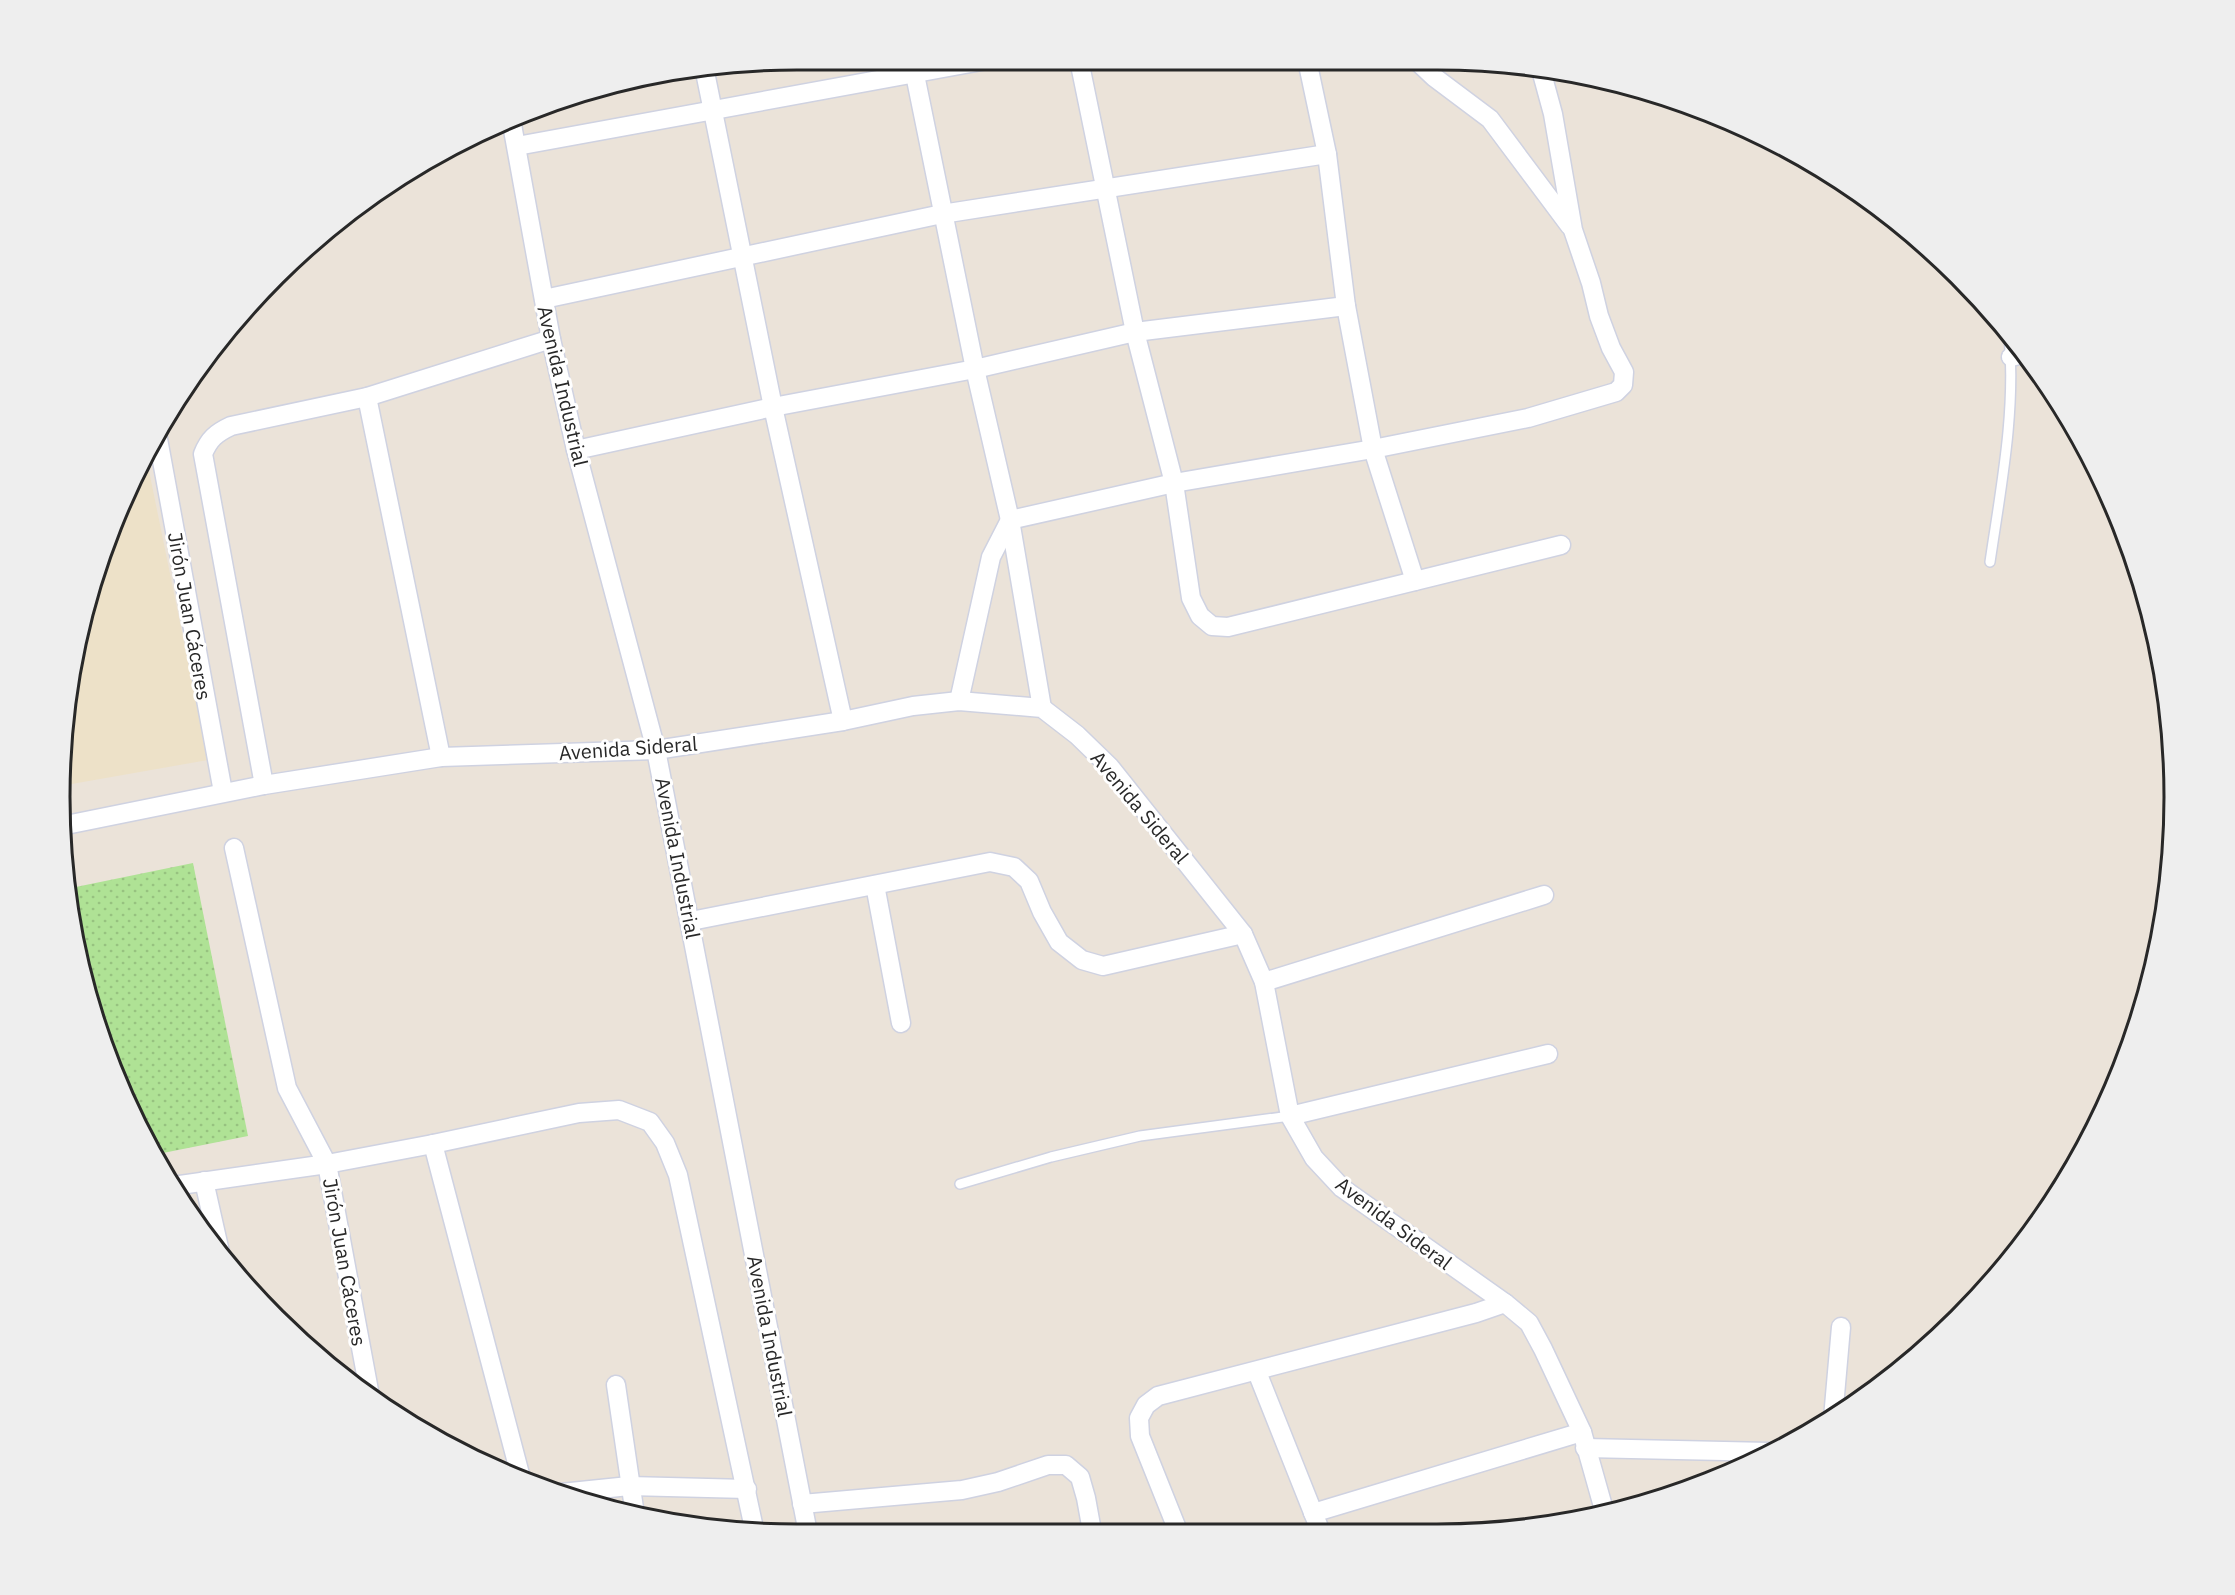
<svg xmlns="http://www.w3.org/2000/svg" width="2235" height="1595" viewBox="0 0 2235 1595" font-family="'IBM Plex Sans',sans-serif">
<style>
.education{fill:#ede1c8}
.grass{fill:url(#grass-dots)}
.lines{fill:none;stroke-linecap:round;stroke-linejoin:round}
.service-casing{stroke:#cfd2e1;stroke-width:12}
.minor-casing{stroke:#cfd2e1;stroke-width:21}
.service{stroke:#fff;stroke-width:9}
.minor{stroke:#fff;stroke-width:18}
.labels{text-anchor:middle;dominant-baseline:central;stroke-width:6;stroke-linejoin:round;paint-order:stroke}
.street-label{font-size:20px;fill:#282828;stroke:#fff}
.rim{fill:none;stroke:#282828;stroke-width:3}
</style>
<defs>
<pattern id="grass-dots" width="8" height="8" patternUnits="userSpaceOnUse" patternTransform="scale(1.5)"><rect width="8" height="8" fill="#afe295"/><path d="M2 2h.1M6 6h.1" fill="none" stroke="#97c280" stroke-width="1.8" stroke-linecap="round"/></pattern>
</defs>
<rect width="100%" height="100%" fill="#ebe3d9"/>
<polygon class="education" points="146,456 208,760 66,785 66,701 85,606 136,472"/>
<polygon class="grass" points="193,863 248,1136 153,1155 116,1080 66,889"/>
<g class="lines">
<defs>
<g id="service">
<path d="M1990,562C2001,487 2016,411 2009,335"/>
<polyline points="960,1184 1051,1157 1140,1136 1290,1116"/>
</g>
<g id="minor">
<polyline points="912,60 975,369 1010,520 1042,708"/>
<polyline points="1079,60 1135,332 1174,483 1191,598 1200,616 1212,626 1228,627 1561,545"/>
<polyline points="1307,60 1327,154 1346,306 1373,449 1415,581"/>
<polyline points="1416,60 1434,77 1490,119 1570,226"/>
<polyline points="705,72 773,407 843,721"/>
<polyline points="511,119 551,339 576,450 656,750 808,1533"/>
<polyline points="517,146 987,60"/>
<polyline points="544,299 942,214 1327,154"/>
<polyline points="2011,357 2023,354"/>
<polyline points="367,397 441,757"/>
<polyline points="158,439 223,792"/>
<polyline points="576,450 773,407 975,369 1135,332 1346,306"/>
<polyline points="959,701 991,557 1010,520 1174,483 1373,449 1528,418 1616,392 1623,385 1624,372 1611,348 1599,316 1591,283 1573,230 1553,114 1541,70"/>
<path d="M264,785L203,454C209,439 216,433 231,426L367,397L551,339"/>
<polyline points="66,825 264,785 441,757 656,750 843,721 913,706 959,701 1042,708 1077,735 1110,767 1243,934 1264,982 1290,1116 1314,1158 1342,1188 1505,1303 1529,1323 1543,1349 1582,1432 1604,1510"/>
<polyline points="234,848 287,1088 327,1164 370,1396"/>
<polyline points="875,885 901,1023"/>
<polyline points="691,921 990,862 1014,867 1029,881 1042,912 1059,942 1082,960 1103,966 1243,934"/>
<polyline points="1264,982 1544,895"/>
<polyline points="1290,1116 1548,1054"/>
<polyline points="433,1144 521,1478"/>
<polyline points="204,1181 220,1252"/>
<polyline points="173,1186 327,1164 433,1144 579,1113 619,1110 650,1122 665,1143 678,1175 755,1533"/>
<polyline points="1257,1372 1320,1530"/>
<polyline points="616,1385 635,1515"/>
<polyline points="1833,1418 1841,1327"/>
<polyline points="1585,1448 1770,1452"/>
<polyline points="561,1493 629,1486 747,1489"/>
<polyline points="802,1504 962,1490 998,1482 1048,1465 1066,1465 1080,1477 1086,1498 1092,1531"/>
<polyline points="1313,1513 1582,1432"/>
<polyline points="1178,1531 1140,1436 1139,1418 1146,1405 1158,1396 1476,1313 1505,1303"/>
</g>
</defs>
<use href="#service" class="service-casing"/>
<use href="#minor" class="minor-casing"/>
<use href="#service" class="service"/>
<use href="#minor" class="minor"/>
</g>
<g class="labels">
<g class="street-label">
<text transform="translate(563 386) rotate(77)">Avenida Industrial</text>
<text transform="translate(190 616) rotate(80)">Jirón Juan Cáceres</text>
<text transform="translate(628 748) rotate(-4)">Avenida Sideral</text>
<text transform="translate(1140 807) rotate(50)">Avenida Sideral</text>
<text transform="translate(678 858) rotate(79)">Avenida Industrial</text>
<text transform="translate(1394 1223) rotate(37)">Avenida Sideral</text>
<text transform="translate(345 1262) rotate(80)">Jirón Juan Cáceres</text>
<text transform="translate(770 1336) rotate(79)">Avenida Industrial</text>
</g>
</g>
<path d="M0 0H2235V1595H0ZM797 70H1437A727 727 0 0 1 2164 797V797A727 727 0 0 1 1437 1524H797A727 727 0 0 1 70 797V797A727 727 0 0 1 797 70Z" fill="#eee" fill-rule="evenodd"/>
<path class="rim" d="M797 70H1437A727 727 0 0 1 2164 797V797A727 727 0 0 1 1437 1524H797A727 727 0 0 1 70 797V797A727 727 0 0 1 797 70Z"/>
</svg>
